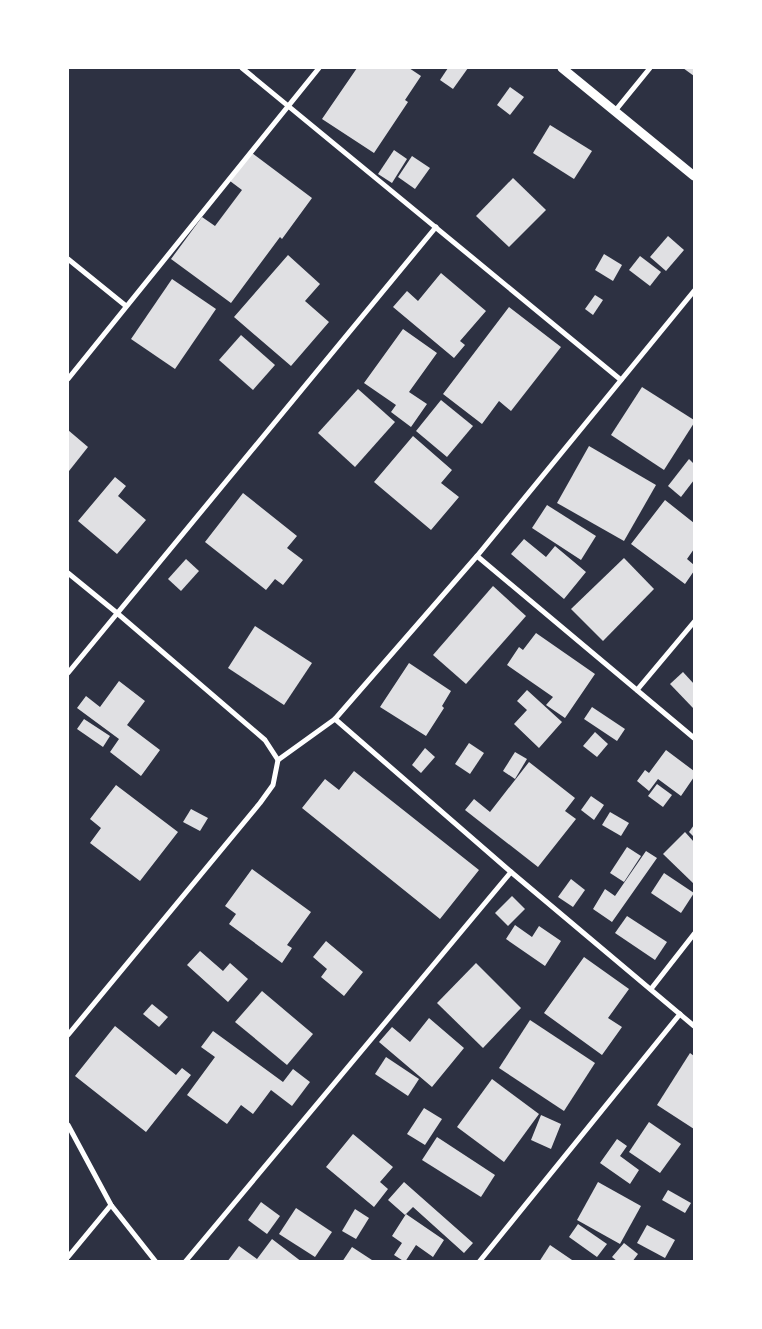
<svg xmlns="http://www.w3.org/2000/svg" width="762" height="1329" viewBox="0 0 762 1329" font-family="'Noto Sans',sans-serif">
<style>
.building{fill:#e0e0e3}
.lines{fill:none;stroke-linecap:round;stroke-linejoin:round}
.minor{stroke:#fff;stroke-width:5}
.tertiary{stroke:#fff;stroke-width:9}
</style>
<rect width="100%" height="100%" fill="#2d3142"/>
<g class="building">
<polygon points="357,68 409,68 421,76 405,100 408,102 374,153 322,119"/>
<polygon points="448,68 468,68 453,89 440,80"/>
<polygon points="683,68 694,68 694,76"/>
<polygon points="510,87 524,97 510,115 497,105"/>
<polygon points="550,125 592,151 574,179 533,153"/>
<polygon points="394,150 407,159 392,183 378,174"/>
<polygon points="252,153 312,198 282,239 280,237 231,303 171,259 202,217 215,226 242,190 230,181"/>
<polygon points="412,156 430,168 415,189 398,177"/>
<polygon points="513,178 546,210 509,247 476,216"/>
<polygon points="668,236 684,250 666,271 650,257"/>
<polygon points="604,254 622,265 613,281 595,270"/>
<polygon points="288,255 320,284 305,301 329,322 291,366 234,317"/>
<polygon points="640,256 661,272 650,286 629,270"/>
<polygon points="441,273 486,311 460,341 465,345 454,358 393,307 407,291 418,301"/>
<polygon points="172,279 216,309 175,369 131,339"/>
<polygon points="595,295 603,300 593,315 585,309"/>
<polygon points="509,307 561,347 511,411 499,401 482,424 443,394"/>
<polygon points="403,329 437,353 409,392 427,404 411,427 391,412 396,405 364,383"/>
<polygon points="241,335 275,365 253,390 219,360"/>
<polygon points="642,387 694,420 694,423 664,470 611,435"/>
<polygon points="358,389 395,422 355,467 318,433"/>
<polygon points="441,400 473,426 447,457 416,431"/>
<polygon points="68,430 88,447 69,471 68,469"/>
<polygon points="413,436 452,470 441,483 459,497 431,530 374,482"/>
<polygon points="589,446 656,485 624,541 557,503"/>
<polygon points="689,459 694,464 694,480 681,497 668,486"/>
<polygon points="115,477 126,486 118,496 146,520 117,554 78,521"/>
<polygon points="243,493 297,536 287,548 303,560 283,585 275,579 266,590 205,542"/>
<polygon points="665,500 694,523 694,549 687,559 694,565 694,571 685,584 631,544"/>
<polygon points="547,505 596,536 581,560 532,528"/>
<polygon points="524,539 546,557 555,546 586,572 564,599 511,554"/>
<polygon points="624,558 654,589 603,641 571,609"/>
<polygon points="186,559 199,571 181,591 168,579"/>
<polygon points="493,586 526,616 466,684 433,655"/>
<polygon points="255,626 312,663 284,705 228,668"/>
<polygon points="536,633 595,674 565,718 546,705 553,697 507,665 519,647 523,650"/>
<polygon points="409,663 451,691 442,706 444,708 426,736 380,707"/>
<polygon points="683,672 694,684 694,706 693,708 670,684"/>
<polygon points="119,681 145,701 127,725 160,750 141,776 110,752 119,739 77,708 86,696 100,707"/>
<polygon points="527,690 562,722 539,748 514,724 527,710 517,701"/>
<polygon points="592,707 625,729 617,741 584,719"/>
<polygon points="84,719 110,736 103,747 77,729"/>
<polygon points="595,732 608,744 597,757 583,746"/>
<polygon points="469,743 484,753 470,774 455,764"/>
<polygon points="425,748 435,757 421,773 412,765"/>
<polygon points="666,750 694,771 694,777 681,796 658,779 649,791 637,781 645,770 649,773"/>
<polygon points="515,752 527,759 515,779 503,771"/>
<polygon points="529,762 575,798 565,811 576,819 538,867 465,810 474,799 490,812"/>
<polygon points="354,771 479,870 440,919 302,808 325,779 339,790"/>
<polygon points="657,784 672,795 663,807 648,796"/>
<polygon points="116,785 178,832 140,881 90,843 101,828 90,819"/>
<polygon points="591,796 604,805 594,820 581,810"/>
<polygon points="191,809 208,818 200,831 183,822"/>
<polygon points="610,812 629,823 621,836 602,825"/>
<polygon points="694,825 694,837 689,832"/>
<polygon points="685,832 694,842 694,884 663,854"/>
<polygon points="627,847 641,856 624,882 610,873"/>
<polygon points="646,851 657,858 612,922 593,909 605,889 615,896"/>
<polygon points="252,869 311,912 287,945 292,948 282,963 229,924 236,914 225,906"/>
<polygon points="664,873 694,893 681,913 651,893"/>
<polygon points="571,879 585,890 573,907 558,897"/>
<polygon points="512,896 525,909 508,926 495,913"/>
<polygon points="627,916 667,942 655,960 615,933"/>
<polygon points="515,925 532,937 539,926 561,941 545,966 506,939"/>
<polygon points="326,941 363,972 344,996 321,977 327,969 313,957"/>
<polygon points="200,951 223,971 230,963 248,979 228,1002 187,965"/>
<polygon points="584,957 629,989 608,1018 622,1027 602,1055 544,1013"/>
<polygon points="476,963 521,1008 483,1048 437,1003"/>
<polygon points="262,991 313,1034 287,1065 235,1022"/>
<polygon points="152,1004 168,1017 159,1027 143,1014"/>
<polygon points="429,1018 464,1048 432,1087 379,1042 392,1027 410,1042"/>
<polygon points="530,1020 595,1063 564,1111 499,1068"/>
<polygon points="115,1026 176,1075 182,1068 191,1075 146,1132 75,1076"/>
<polygon points="213,1031 283,1082 293,1069 310,1082 292,1106 271,1090 253,1114 241,1105 227,1124 187,1095 215,1057 201,1047"/>
<polygon points="690,1053 694,1056 694,1129 657,1105"/>
<polygon points="386,1057 419,1079 408,1096 375,1074"/>
<polygon points="492,1079 539,1114 504,1162 457,1127"/>
<polygon points="424,1108 442,1119 425,1145 407,1134"/>
<polygon points="541,1115 561,1124 551,1149 531,1140"/>
<polygon points="649,1122 681,1144 660,1173 629,1152"/>
<polygon points="353,1134 393,1167 380,1182 388,1189 374,1207 326,1167"/>
<polygon points="437,1137 495,1175 481,1197 422,1160"/>
<polygon points="617,1139 627,1146 620,1156 639,1170 630,1184 600,1163"/>
<polygon points="404,1182 473,1243 464,1253 413,1207 405,1215 388,1200"/>
<polygon points="598,1182 641,1206 620,1244 577,1220"/>
<polygon points="668,1190 691,1203 685,1213 662,1200"/>
<polygon points="261,1202 280,1216 267,1234 248,1220"/>
<polygon points="296,1208 332,1232 315,1257 279,1234"/>
<polygon points="355,1209 369,1218 356,1239 342,1231"/>
<polygon points="406,1214 444,1240 433,1257 416,1245 405,1262 394,1255 402,1243 392,1236"/>
<polygon points="578,1224 607,1244 597,1257 569,1237"/>
<polygon points="647,1225 675,1240 665,1258 637,1243"/>
<polygon points="272,1239 302,1262 227,1262 239,1246 257,1259"/>
<polygon points="624,1243 638,1254 632,1262 618,1262 612,1257"/>
<polygon points="550,1245 575,1262 539,1262"/>
<polygon points="352,1247 375,1262 342,1262"/>
</g>
<g class="lines">
<g class="minor">
<polyline points="242,68 621,380"/>
<polyline points="615,111 650,68"/>
<polyline points="68,259 126,306"/>
<polyline points="68,379 319,68"/>
<polyline points="477,556 694,738"/>
<polyline points="68,573 117,613 265,740 278,760"/>
<polyline points="68,673 436,227"/>
<polyline points="637,690 694,622"/>
<polyline points="335,719 511,872 694,1026"/>
<polyline points="651,989 694,934"/>
<polyline points="68,1035 260,803 273,785 278,760 335,719 477,556 694,291"/>
<polyline points="68,1125 111,1205 156,1262"/>
<polyline points="68,1257 111,1205"/>
<polyline points="185,1262 511,872"/>
<polyline points="479,1262 680,1014"/>
</g>
<polyline class="tertiary" points="562,68 694,176"/>
</g>
<rect width="762" height="1329" fill="none" stroke="#ffffff" stroke-width="138"/>
</svg>
